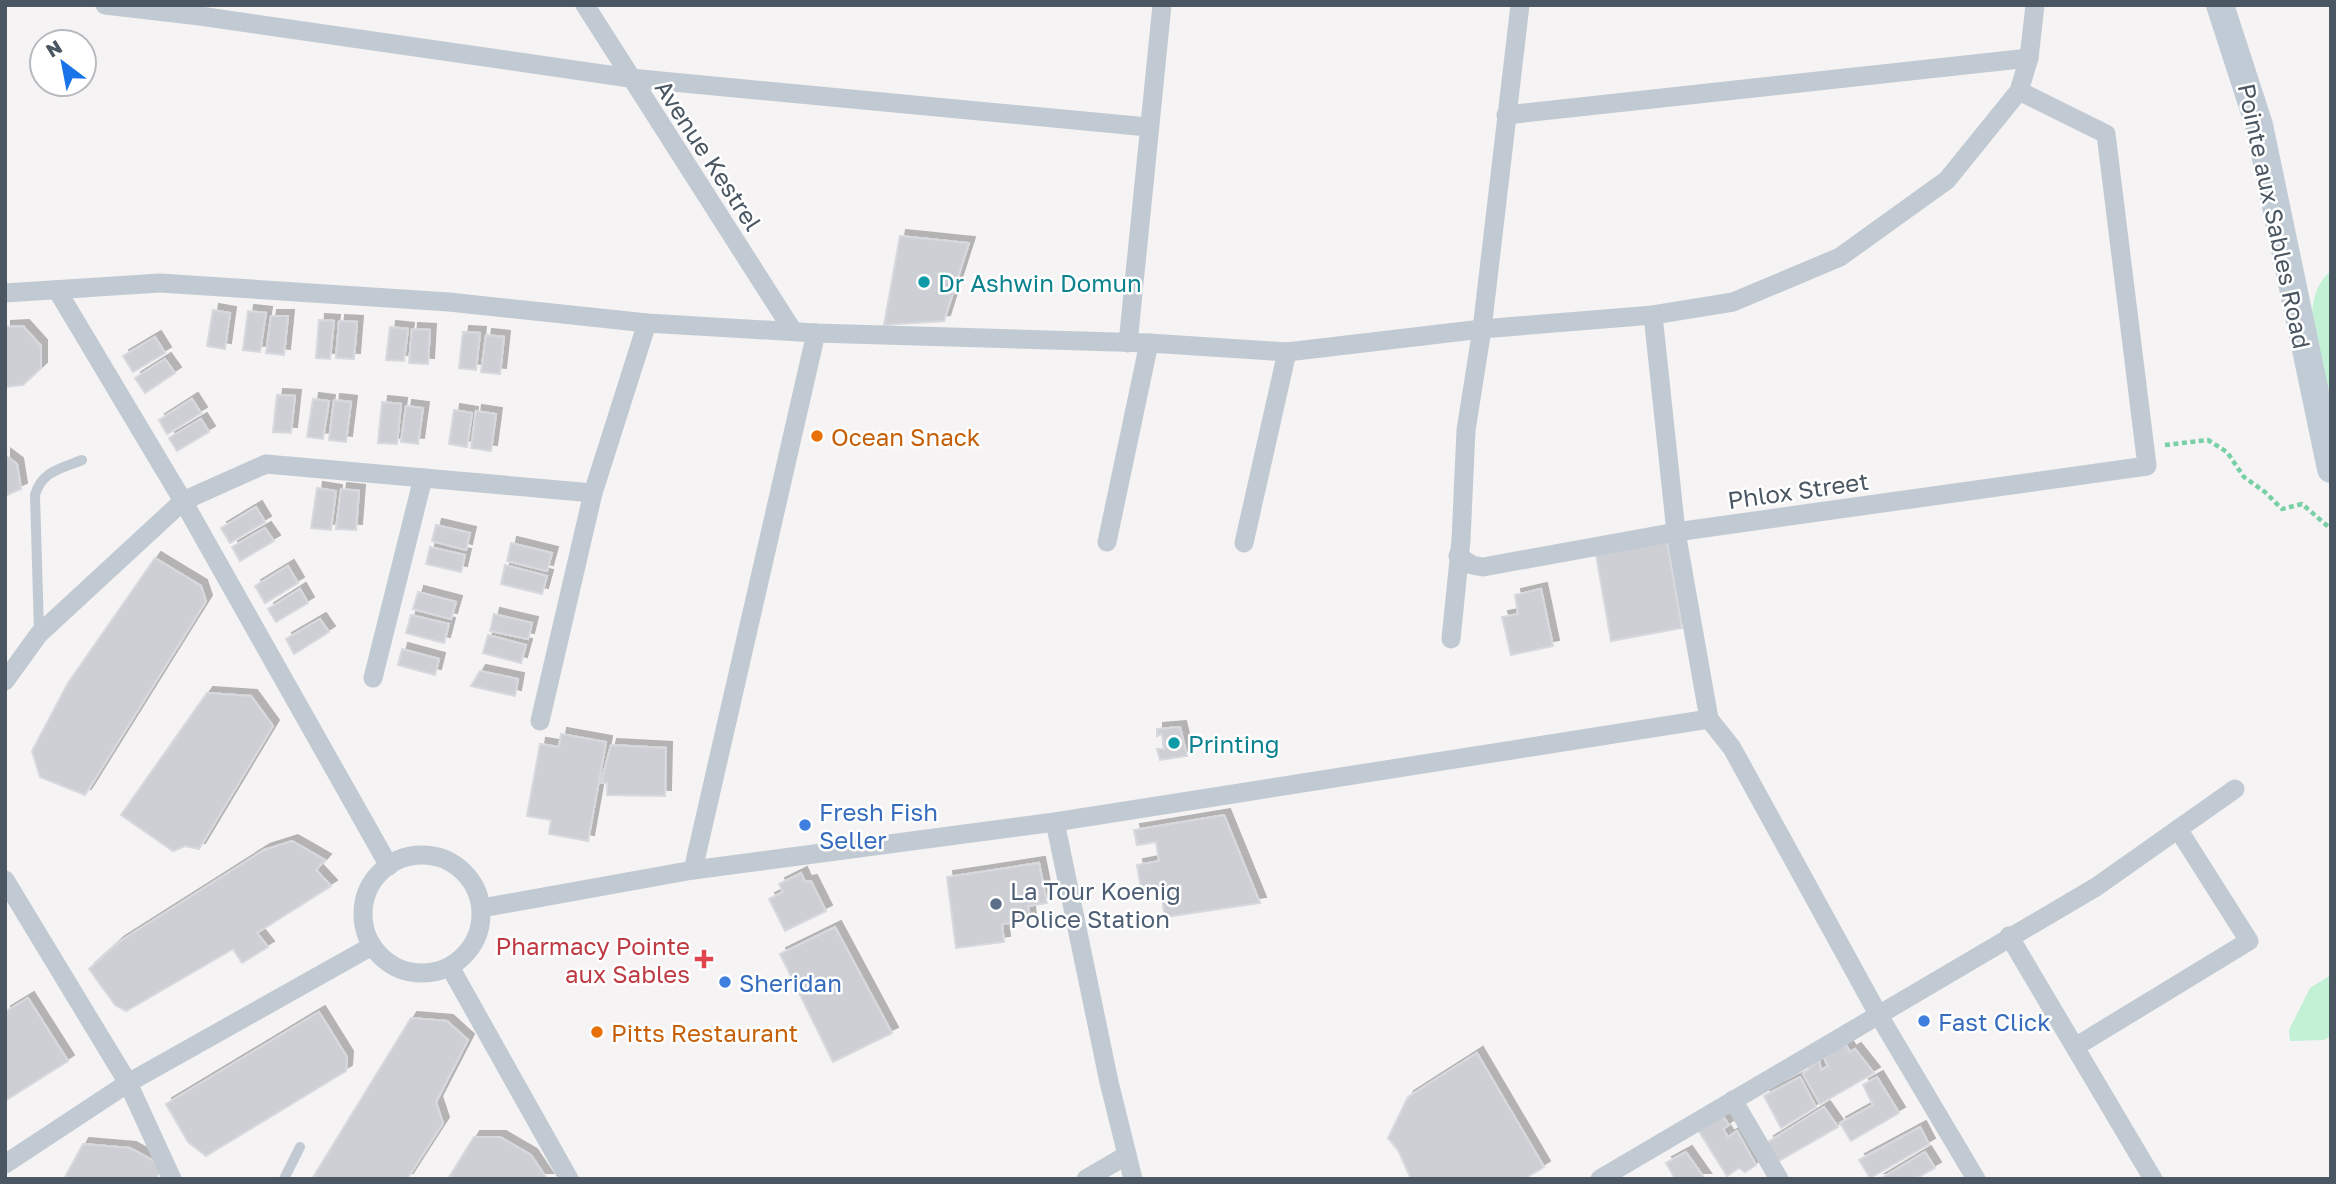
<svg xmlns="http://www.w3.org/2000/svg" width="2336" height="1184" viewBox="0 0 2336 1184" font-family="'Golos Text',sans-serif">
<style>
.green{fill:#c3f1d5}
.building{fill:#cdcfd5;stroke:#d7d9de;stroke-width:2;filter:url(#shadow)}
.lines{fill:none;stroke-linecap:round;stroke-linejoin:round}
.path{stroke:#7ad0a6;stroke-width:4.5;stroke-dasharray:5 3.5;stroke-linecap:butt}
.service{stroke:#c1cad2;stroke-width:10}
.minor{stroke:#c1cad2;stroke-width:19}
.secondary{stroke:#c1cbd6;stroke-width:28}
.culture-dot{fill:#0f9aa8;stroke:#fff;stroke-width:2.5}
.food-dot{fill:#e8710a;stroke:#fff;stroke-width:2.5}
.shop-dot{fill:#3f7fe0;stroke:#fff;stroke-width:2.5}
.service-dot{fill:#5c6f8a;stroke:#fff;stroke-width:2.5}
.health-dot{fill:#e0444e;stroke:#fff;stroke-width:2.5}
.labels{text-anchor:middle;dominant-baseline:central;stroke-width:5;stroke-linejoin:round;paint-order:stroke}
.street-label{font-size:24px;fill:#4a5661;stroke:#fff}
.culture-label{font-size:24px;fill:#0d838f;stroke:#fff;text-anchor:start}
.food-label{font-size:24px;fill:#c56008;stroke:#fff;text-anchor:start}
.shop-label{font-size:24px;fill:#366cbe;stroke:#fff;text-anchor:start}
.service-label{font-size:24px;fill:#4e5e75;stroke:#fff;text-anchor:start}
.health-label{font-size:24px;fill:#be3a42;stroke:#fff;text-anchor:end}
</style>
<defs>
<filter id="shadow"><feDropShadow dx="6" dy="-6" stdDeviation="0" flood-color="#0004"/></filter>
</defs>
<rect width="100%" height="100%" fill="#f5f3f3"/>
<g class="green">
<path d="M2331,271V395C2316,361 2297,298 2331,271Z"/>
<polygon points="2331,975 2331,1036 2324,1040 2290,1041 2289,1030 2310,988"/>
</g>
<g class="building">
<polygon points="900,236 969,243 944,321 884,325"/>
<polygon points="213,310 230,313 225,349 207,346"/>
<polygon points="248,311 266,313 260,352 243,350"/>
<polygon points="271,316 288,316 284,355 266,353"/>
<polygon points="319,320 334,321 330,359 316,358"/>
<polygon points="339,321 357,322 354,359 336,358"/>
<polygon points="23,326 41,346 41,368 23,385 5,387 5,327"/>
<polygon points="390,327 408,329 404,361 386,360"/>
<polygon points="412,329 430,330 428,364 409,363"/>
<polygon points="463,332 480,333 476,370 459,368"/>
<polygon points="486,335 504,337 500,374 481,372"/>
<polygon points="155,337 165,353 133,372 123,356"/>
<polygon points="165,359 175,373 145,393 135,378"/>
<polygon points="277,395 295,396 291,433 273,432"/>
<polygon points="192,399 201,413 167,434 159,420"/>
<polygon points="313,399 329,401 323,439 307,437"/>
<polygon points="334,400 351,402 346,442 329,440"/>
<polygon points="382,402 401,404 397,444 378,443"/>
<polygon points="406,406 423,408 418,444 401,442"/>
<polygon points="454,410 472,413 467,447 449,444"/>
<polygon points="476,411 496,414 491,451 471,448"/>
<polygon points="201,419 209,432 177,451 169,438"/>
<polygon points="5,455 17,464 21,489 5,496"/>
<polygon points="317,488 336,491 331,530 311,528"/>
<polygon points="341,489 359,491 356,530 336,529"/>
<polygon points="256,507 265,522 230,543 221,528"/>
<polygon points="436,525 470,533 466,550 432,541"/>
<polygon points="265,528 274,541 240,561 232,547"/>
<polygon points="1666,536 1682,628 1611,641 1595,549"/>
<polygon points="511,543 552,553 547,571 507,561"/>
<polygon points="430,547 465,555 461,572 426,564"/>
<polygon points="155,558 201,586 206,601 85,795 40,777 32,751 68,683"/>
<polygon points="505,565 547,576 542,594 501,584"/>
<polygon points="288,566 298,583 265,603 255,586"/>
<polygon points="300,589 308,603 276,622 268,609"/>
<polygon points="1541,589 1553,646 1511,655 1502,617 1518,614 1515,595"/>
<polygon points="418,592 456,602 451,619 413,609"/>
<polygon points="494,614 532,623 528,639 490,631"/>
<polygon points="411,615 449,624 444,643 406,633"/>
<polygon points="320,619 329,632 294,654 286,639"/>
<polygon points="488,635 526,645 521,663 483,653"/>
<polygon points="402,649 439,659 435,675 398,665"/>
<polygon points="480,671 518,679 515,696 471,686"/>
<polygon points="207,693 251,696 273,726 199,849 185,846 173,851 121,815"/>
<polygon points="1180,727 1187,756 1160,760 1157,749 1164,749 1162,734 1157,736 1157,729"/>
<polygon points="561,734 606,742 588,841 549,834 551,820 527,816 540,744 559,747"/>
<polygon points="611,745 666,748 665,796 607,795 607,783 601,783"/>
<polygon points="1224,815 1260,903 1165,917 1160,886 1141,889 1137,865 1159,861 1156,842 1137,845 1134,830"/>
<polygon points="292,841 325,860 316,870 331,886 257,933 268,947 242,963 233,949 126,1011 115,1005 89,969 119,942 264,850"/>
<polygon points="1039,863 1047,903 1028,906 1030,920 1002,924 1004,942 956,948 947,877"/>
<polygon points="801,873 805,882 811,881 826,911 785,931 769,899 783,892 779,884"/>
<polygon points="835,927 892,1033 833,1062 780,954"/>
<polygon points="28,998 68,1061 5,1101 5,1012"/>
<polygon points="319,1012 347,1057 346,1071 206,1156 188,1142 166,1104"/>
<polygon points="411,1018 447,1021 468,1040 436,1102 443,1123 407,1179 312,1179"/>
<polygon points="1843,1040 1850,1052 1855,1049 1874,1073 1820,1104 1803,1074 1819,1060 1821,1070 1828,1066 1823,1056"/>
<polygon points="1477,1053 1544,1167 1524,1179 1411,1179 1398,1150 1388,1138 1408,1097"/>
<polygon points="1800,1077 1816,1107 1781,1128 1764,1096"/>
<polygon points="1877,1077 1899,1113 1851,1141 1840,1123 1873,1105 1863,1085"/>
<polygon points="1824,1107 1838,1127 1777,1162 1768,1142"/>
<polygon points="1719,1111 1729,1125 1723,1129 1728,1137 1737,1131 1756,1165 1745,1172 1739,1168 1727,1176 1695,1125"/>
<polygon points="1920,1127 1929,1144 1870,1178 1859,1160"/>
<polygon points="474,1137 500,1137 531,1155 547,1179 448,1179"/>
<polygon points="83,1144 130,1148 163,1166 156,1179 64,1179"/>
<polygon points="1686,1152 1705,1179 1675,1179 1666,1163"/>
<polygon points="1925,1152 1935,1168 1915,1179 1880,1179"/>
</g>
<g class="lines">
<polyline class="path" points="2165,445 2208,440 2227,452 2244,477 2265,492 2282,509 2302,504 2331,529"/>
<g class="service">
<path d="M39,631L35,495C42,471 60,469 82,460"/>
<polyline points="284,1179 300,1147"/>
</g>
<g class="minor">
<polyline points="105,5 200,16 630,78 1148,127"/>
<polyline points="585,5 793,331"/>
<polyline points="1506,115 2029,58"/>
<polyline points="57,290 183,501 389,866"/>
<polyline points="5,293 160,283 449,302 647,323 816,333 1149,343 1287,352 1482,329 1653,315 1733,302 1840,257 1947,180 2019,91 2029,58 2035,5"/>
<polyline points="1653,315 1676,532 1709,719 1732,748 1878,1014 1976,1179"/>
<polyline points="1128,343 1162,5"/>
<polyline points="1107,542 1149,343"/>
<polyline points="1244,543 1287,352"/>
<polyline points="1458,556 1472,565 1483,567 1676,532 2147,466 2106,134 2019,91"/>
<polyline points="1451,639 1461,540 1466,430 1482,329 1520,5"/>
<polyline points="373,678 423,478"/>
<polyline points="5,681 39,634 183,501 266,464 593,493 647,323"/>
<polyline points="540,721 593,493"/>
<polyline points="1055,822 1109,1082 1133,1179"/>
<circle cx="422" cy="914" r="59"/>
<polyline points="693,870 816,333"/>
<polyline points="5,880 128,1083 172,1179"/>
<polyline points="482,908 693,870 1055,822 1709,719"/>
<polyline points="2009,936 2153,1179"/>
<polyline points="450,967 569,1179"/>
<polyline points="2075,1047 2249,941 2178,829"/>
<polyline points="1733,1100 1779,1179"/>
<polyline points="5,1164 128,1083 372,946"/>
<polyline points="1086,1179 1127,1155"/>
<polyline points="1600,1179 2096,887 2235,789"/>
</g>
<polyline class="secondary" points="2220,5 2259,125 2331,469"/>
</g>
<g class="culture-dot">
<circle cx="924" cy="282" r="7"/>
<circle cx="1174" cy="743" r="7"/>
</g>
<g class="food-dot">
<circle cx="817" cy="436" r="7"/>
<circle cx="597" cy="1032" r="7"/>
</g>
<g class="shop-dot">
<circle cx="805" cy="825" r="7"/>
<circle cx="725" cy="982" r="7"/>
<circle cx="1924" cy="1021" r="7"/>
</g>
<circle class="service-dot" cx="996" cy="904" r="7"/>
<path class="health-dot" d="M700.5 948.5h7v7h7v7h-7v7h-7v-7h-7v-7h7z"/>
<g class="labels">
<g class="street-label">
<text transform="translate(709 155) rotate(57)">Avenue Kestrel</text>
<text transform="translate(2275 216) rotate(78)">Pointe aux Sables Road</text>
<text transform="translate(1798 490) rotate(-8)">Phlox Street</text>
</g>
<g class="culture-label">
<text x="938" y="282">Dr Ashwin Domun</text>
<text x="1188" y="743">Printing</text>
</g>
<g class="food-label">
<text x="831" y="436">Ocean Snack</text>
<text x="611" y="1032">Pitts Restaurant</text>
</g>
<g class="shop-label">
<text x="819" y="811">Fresh Fish<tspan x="819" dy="28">Seller</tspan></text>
<text x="739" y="982">Sheridan</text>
<text x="1938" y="1021">Fast Click</text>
</g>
<g class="service-label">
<text x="1010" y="890">La Tour Koenig<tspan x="1010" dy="28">Police Station</tspan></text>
</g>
<g class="health-label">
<text x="690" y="945">Pharmacy Pointe<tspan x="690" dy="28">aux Sables</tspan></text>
</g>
</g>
<rect width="2336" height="1184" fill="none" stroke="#4a5661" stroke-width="14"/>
<g transform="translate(63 63) rotate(328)"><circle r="33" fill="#ffffff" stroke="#b7bbc0" stroke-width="2"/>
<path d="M0-5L12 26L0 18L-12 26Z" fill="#1a73e8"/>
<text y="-10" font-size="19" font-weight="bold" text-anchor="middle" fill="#4a5661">N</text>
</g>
</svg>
